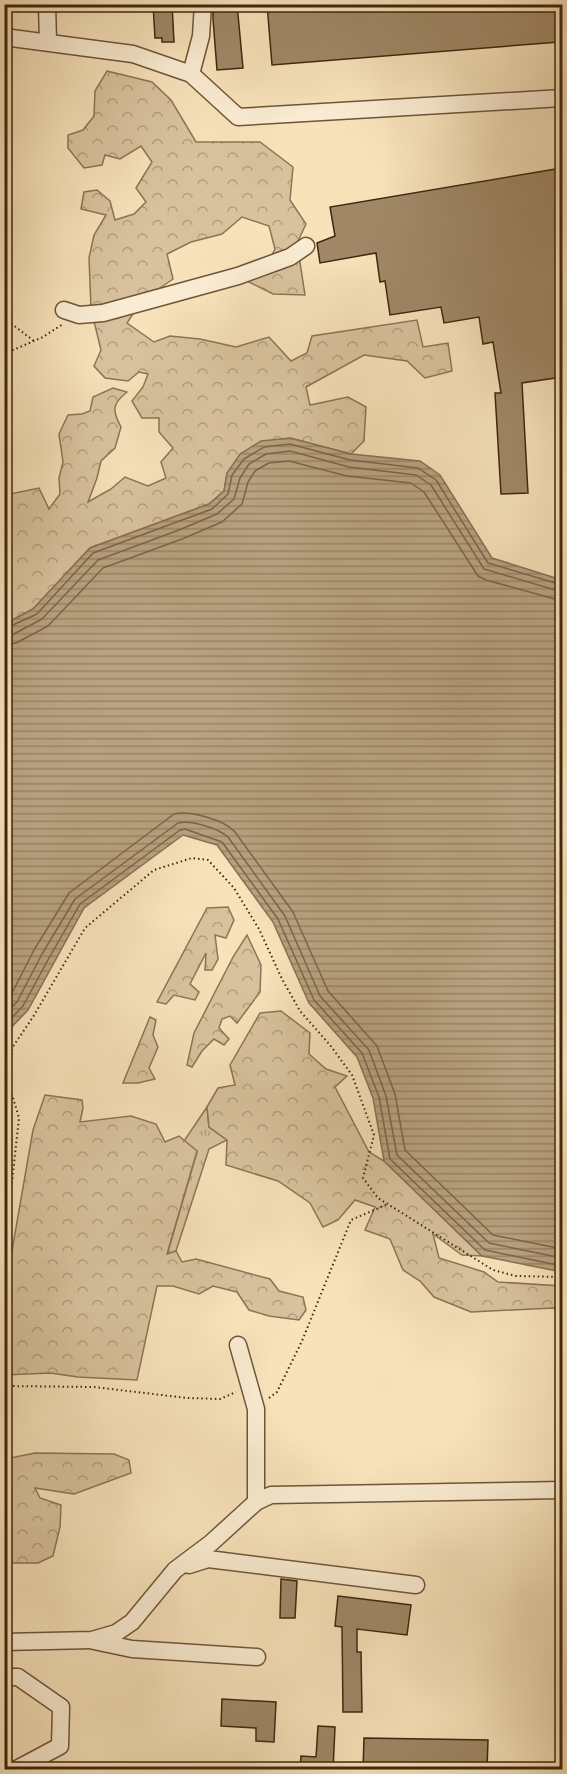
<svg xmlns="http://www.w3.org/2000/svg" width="567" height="1774" viewBox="0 0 567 1774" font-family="'Old Standard TT',serif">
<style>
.grass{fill:url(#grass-tufts);stroke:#8c7456;stroke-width:1.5}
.forest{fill:url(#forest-crowns);stroke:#8c7456;stroke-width:1.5}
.water{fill:url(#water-rules);stroke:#897052;stroke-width:1.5}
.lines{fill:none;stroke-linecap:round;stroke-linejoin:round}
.shore{stroke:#7d6447;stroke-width:1.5}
.building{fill:#a08867;stroke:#41260e;stroke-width:1.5}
.minor-casing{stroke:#6e5539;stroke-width:19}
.path{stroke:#41260e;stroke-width:2;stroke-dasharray:1.5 3;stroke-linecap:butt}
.minor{stroke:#faecd2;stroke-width:16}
</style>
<defs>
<pattern id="grass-tufts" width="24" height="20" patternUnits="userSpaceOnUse" patternTransform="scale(1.5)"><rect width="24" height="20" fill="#d8c29d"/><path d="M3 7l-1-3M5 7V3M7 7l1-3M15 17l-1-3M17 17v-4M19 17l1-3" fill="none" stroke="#b19d7e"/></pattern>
<pattern id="forest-crowns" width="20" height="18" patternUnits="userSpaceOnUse" patternTransform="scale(1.5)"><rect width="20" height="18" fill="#d8c29d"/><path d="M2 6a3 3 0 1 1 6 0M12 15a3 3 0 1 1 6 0" fill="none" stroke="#b19d7e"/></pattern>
<pattern id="water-rules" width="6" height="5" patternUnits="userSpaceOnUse" patternTransform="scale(1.5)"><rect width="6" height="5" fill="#b9a280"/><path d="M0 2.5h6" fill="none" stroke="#988467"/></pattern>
</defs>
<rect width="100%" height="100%" fill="#f7e2ba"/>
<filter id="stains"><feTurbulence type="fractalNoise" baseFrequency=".00333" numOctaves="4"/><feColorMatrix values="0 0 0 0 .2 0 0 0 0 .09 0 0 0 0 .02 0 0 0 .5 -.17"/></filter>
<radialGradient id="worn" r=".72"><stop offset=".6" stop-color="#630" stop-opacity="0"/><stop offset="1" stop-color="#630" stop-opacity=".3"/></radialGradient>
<polygon class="grass" points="207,1107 209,1127 227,1140 209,1149 176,1251 167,1255 197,1152 184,1141"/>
<g class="forest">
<path d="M107,71L152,82L171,100L196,142H260L293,167L290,200L306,224L297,243L305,295L273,294L247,281L266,266L275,249L269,226L242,217L222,234L191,242L167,254L173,279L141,301L127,323L154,342L170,336L200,339L236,347L269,337L291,361L307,353L312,336L417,320L423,347L448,343L452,371L425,378L407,361L364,355L306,387L310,405L348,397L366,407L364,441L351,454L290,438L227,473L224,491L209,504L90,548L33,609L5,624V495L39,488L49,509L60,494L59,478L63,462L59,434L68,415L82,414L90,411L93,397L113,388L127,392C112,404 112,410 121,427L115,448L101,461L97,478L88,502L111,489L125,477L148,486L166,478L161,462L173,448L159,432V418H142L132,401L143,387L148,374L139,372L128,381L105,378L94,366L101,350L91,309L89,258L94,235L106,215L81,209L84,192L97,190L110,201L115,220L134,214L146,202L136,188L152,162L141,146L120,159L105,155L102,165L84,168L68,148V135L83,130L94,116L95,91Z"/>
<polygon points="228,907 234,920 226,938 215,935 218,959 212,970 205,970 206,953 190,984 199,992 195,1000 174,995 166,1004 157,1002 207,908"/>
<polygon points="247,935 261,965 260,992 237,1023 230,1016 222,1019 219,1028 229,1039 224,1045 214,1039 202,1051 192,1067 187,1065 194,1033 233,957"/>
<polygon points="281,1011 310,1033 309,1054 326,1069 347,1076 335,1087 369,1152 384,1161 482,1256 462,1255 433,1234 439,1258 484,1272 498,1282 562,1286 562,1310 553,1308 471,1312 434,1297 420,1281 403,1270 390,1239 365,1230 375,1207 355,1200 338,1220 323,1227 310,1203 278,1181 226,1165 227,1140 209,1127 207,1107 218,1088 235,1085 230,1065 260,1013"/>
<polygon points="150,1017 156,1020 153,1035 158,1047 149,1068 155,1079 138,1083 123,1083"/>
<polygon points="45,1095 82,1100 83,1108 80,1122 131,1116 156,1124 165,1142 179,1136 197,1151 167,1254 176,1251 182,1262 196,1259 270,1279 279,1291 303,1297 306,1310 299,1320 269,1316 249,1310 237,1292 213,1286 199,1294 173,1286 157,1286 137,1380 78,1377 50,1373 5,1375 5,1291 33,1130"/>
<polygon points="35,1453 114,1454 129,1460 131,1473 74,1494 35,1488 40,1498 61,1505 60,1527 53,1556 38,1563 5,1563 5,1459"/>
</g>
<polygon class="water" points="290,438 351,454 420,461 440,475 492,558 562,580 562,1272 482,1256 384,1161 373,1098 357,1057 309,1003 273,922 217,845 183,835 84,908 28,1010 5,1034 5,624 33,609 90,548 209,504 224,491 227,473 240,454 261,441"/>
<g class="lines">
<g class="shore">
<polyline points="4,629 37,614 93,553 212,509 228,494 232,475 244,459 264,447 290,444 350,460 418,468 436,480 488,563 562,585"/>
<polyline points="4,636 12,635 42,619 98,560 179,530 217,514 234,499 240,478 249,464 266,454 290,451 349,467 416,475 431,485 484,569 562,592"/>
<polyline points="4,645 16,643 48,626 103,568 182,539 222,522 242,504 248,482 255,471 269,463 289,461 347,476 411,483 424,492 478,576 486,580 562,601"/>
<path d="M4,1002L10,997L34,950L69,893L174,814C189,810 225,820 235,832L293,912L328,991L377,1046L395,1094L405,1150L493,1235L562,1249"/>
<path d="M4,1015L17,1002L42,954L75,899L178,823C191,820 218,828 228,837L285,916L320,996L369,1050L386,1096L397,1155L489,1243L562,1258"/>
<polyline points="4,1026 23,1006 49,958 80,904 180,830 185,829 222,842 278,919 314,1000 362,1053 379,1097 390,1159 485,1250 562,1266"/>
</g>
</g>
<g class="building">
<polygon points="153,4 172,4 174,42 162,42 162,38 155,38"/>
<polygon points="213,4 237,4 243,68 217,70 213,19"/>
<polygon points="267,4 556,4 559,42 272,65"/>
<polygon points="562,168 562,377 522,383 528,493 501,494 495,393 501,393 493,342 483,344 479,317 444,323 441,307 390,315 385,281 380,282 376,253 320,263 317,243 335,236 330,207"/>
<polygon points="281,1579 297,1581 295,1618 280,1618"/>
<polygon points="338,1596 411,1605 407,1635 357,1629 357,1652 361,1652 362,1712 343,1712 342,1627 335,1626"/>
<polygon points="222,1699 276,1702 274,1742 256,1741 256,1728 221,1726"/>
<polygon points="318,1726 335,1727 333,1770 300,1770 301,1756 316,1757"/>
<polygon points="364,1738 488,1740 487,1770 363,1770"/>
</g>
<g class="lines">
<defs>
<g id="minor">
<polyline points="47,4 48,42"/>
<polyline points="4,37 133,54 191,74 238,117 562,98"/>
<polyline points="191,74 201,36 203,4"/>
<polyline points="64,310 79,315 103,313 238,276 290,257 306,246"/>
<polyline points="238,1345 256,1409 256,1502"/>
<polyline points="189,1565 208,1559 416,1585"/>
<polyline points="94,1641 132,1649 257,1657"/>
<polyline points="4,1642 92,1640 116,1633 132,1622 175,1570 211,1543 256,1502 271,1495 562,1490"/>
<polyline points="4,1677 18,1677 61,1707 60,1746 15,1770"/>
</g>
</defs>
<use href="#minor" class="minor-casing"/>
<g class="path">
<polyline points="4,318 34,341"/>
<polyline points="4,354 43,337 63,324"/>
<polyline points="4,1255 19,1118 9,1084 12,1048 33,1017 85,928 154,870 192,858 208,860 234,888 259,929 282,979 300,1011 330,1045 352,1075 374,1135 363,1178 378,1198 493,1270 516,1276 562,1277"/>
<polyline points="4,1386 94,1387 187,1398 220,1399 236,1392"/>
<polyline points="269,1398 277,1392 302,1341 351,1220 388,1204"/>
</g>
<use href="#minor" class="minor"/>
</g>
<rect width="567" height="1774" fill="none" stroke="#f7e2ba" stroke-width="24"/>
<rect x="6" y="6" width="555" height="1762" fill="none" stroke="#41260e" stroke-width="3"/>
<rect x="12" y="12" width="543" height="1750" fill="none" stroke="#41260e" stroke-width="1.5"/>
<rect width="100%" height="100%" filter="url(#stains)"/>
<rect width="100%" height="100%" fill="url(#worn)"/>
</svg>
